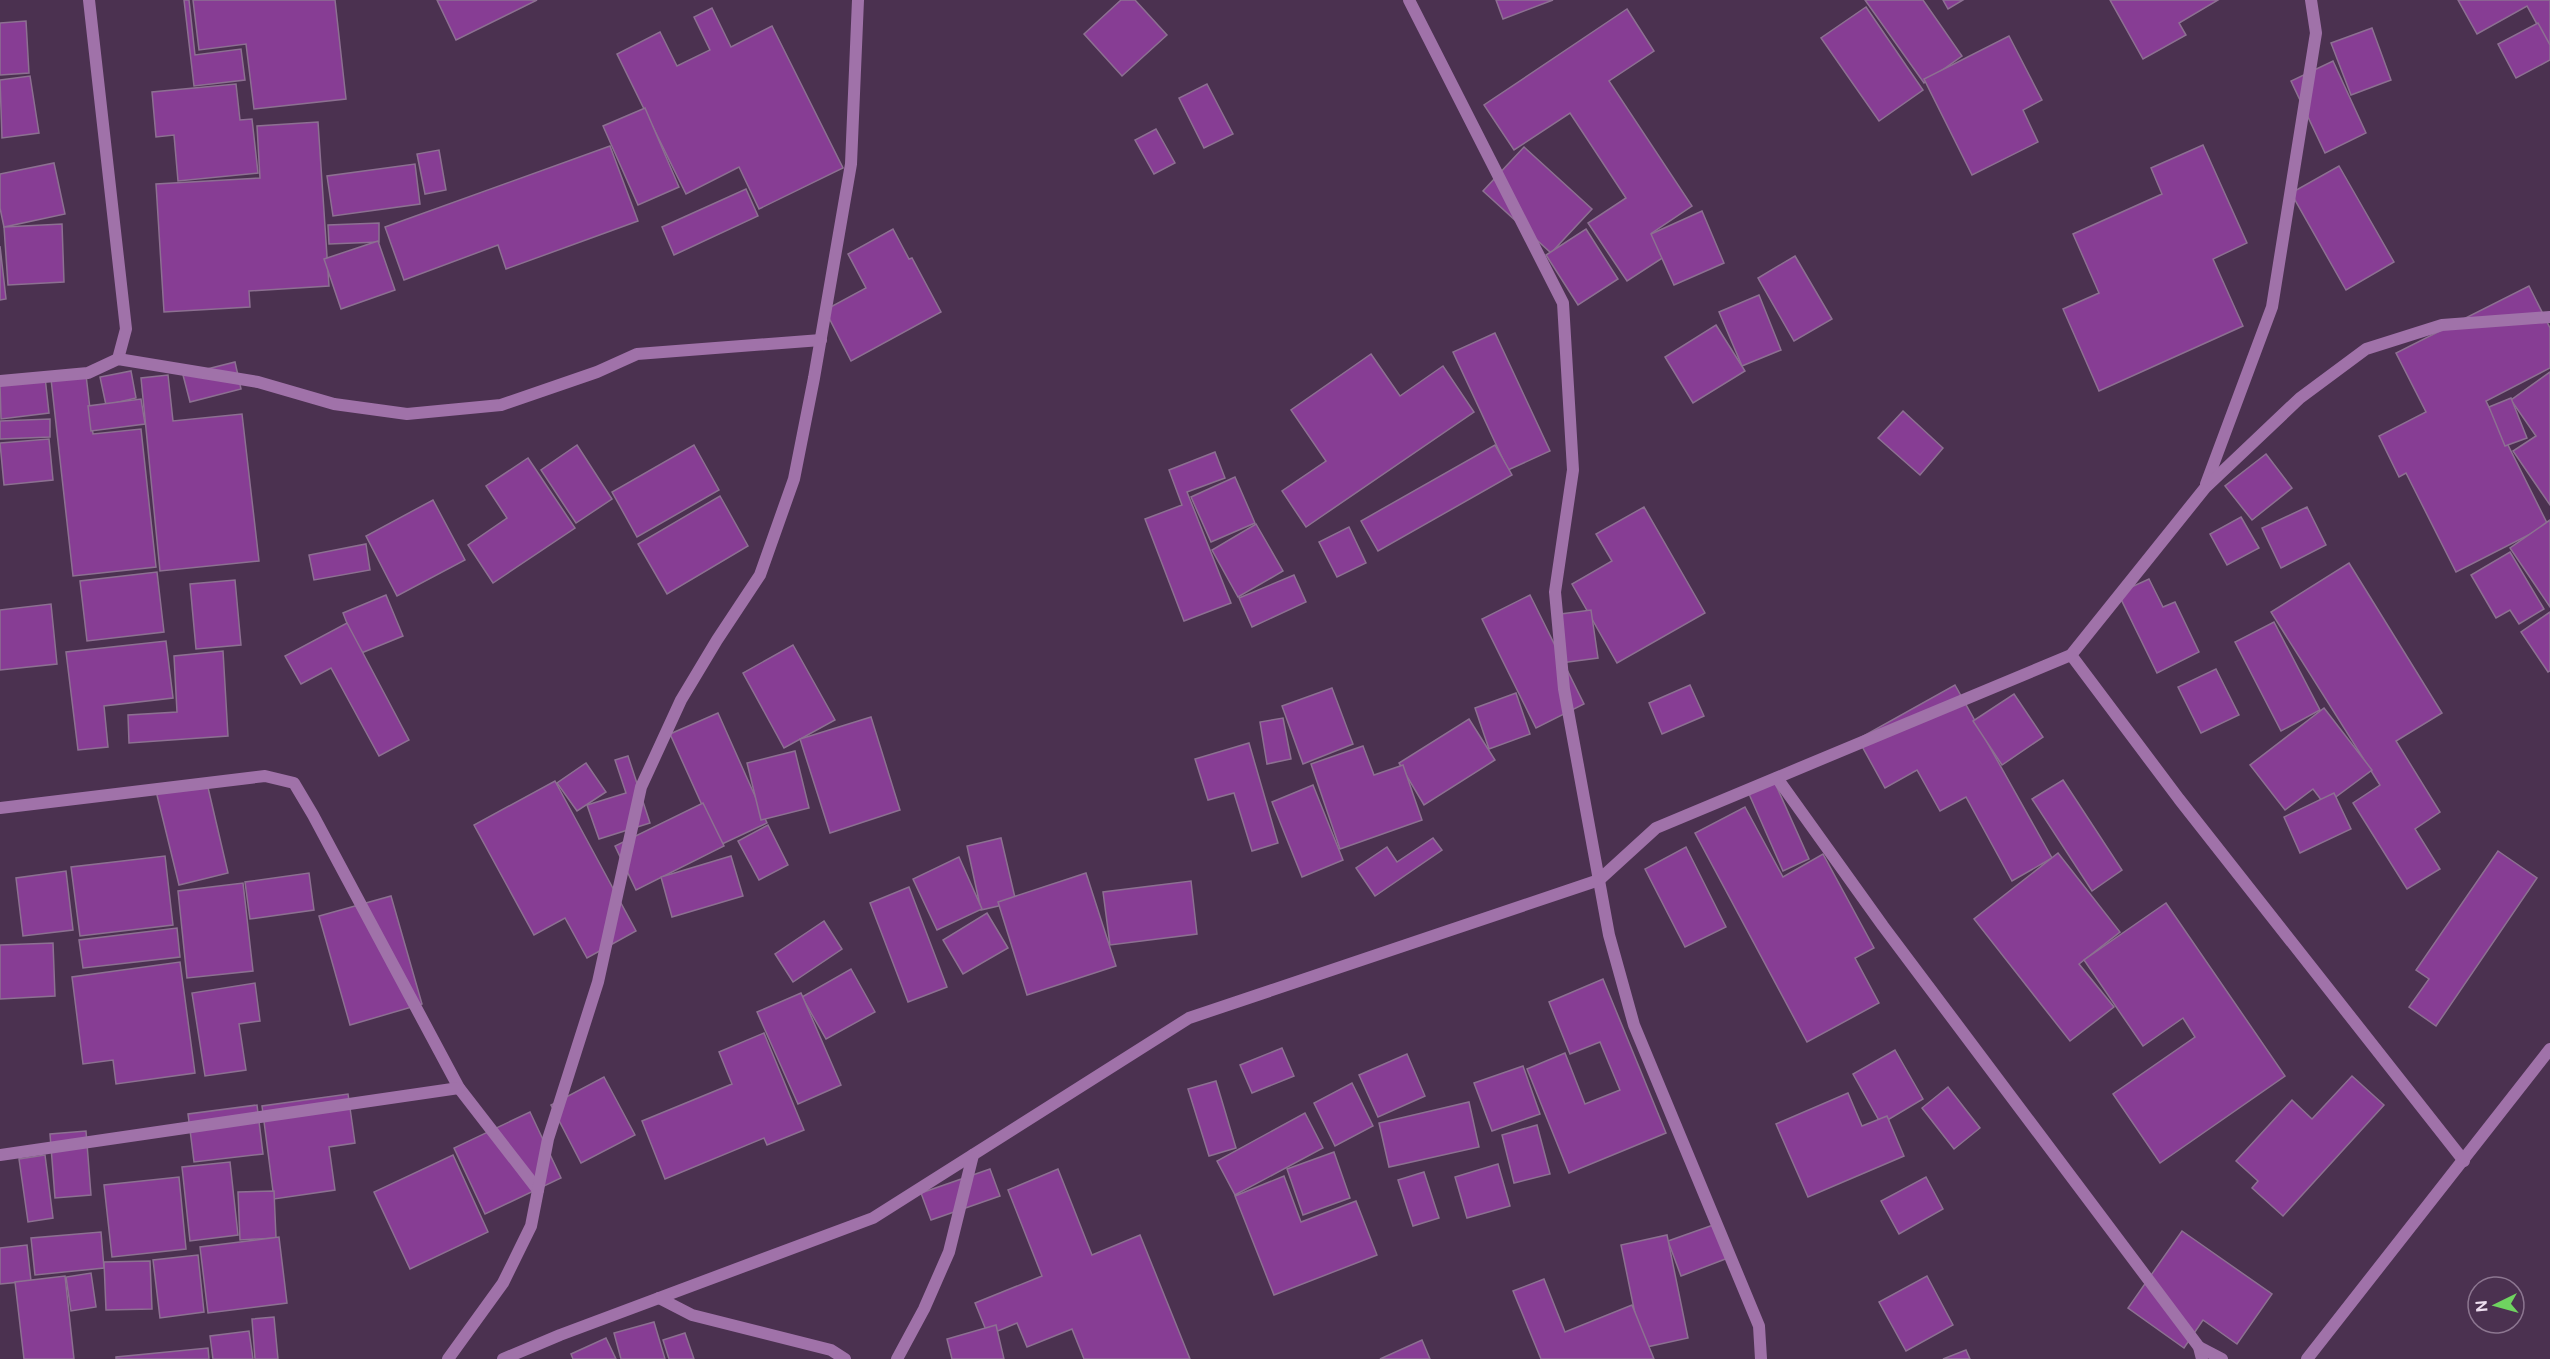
<svg xmlns="http://www.w3.org/2000/svg" width="2550" height="1359" viewBox="0 0 2550 1359" font-family="'DM Sans',sans-serif">
<style>
.building{fill:#873d94;stroke:#8d7092;stroke-width:1.5}
.lines{fill:none;stroke-linecap:round;stroke-linejoin:round}
.street{stroke:#a072a9;stroke-width:12}
</style>
<rect width="100%" height="100%" fill="#4b3150"/>
<g class="building">
<polygon points="184,0 189,0 195,55 241,49 245,80 194,86"/>
<polygon points="193,0 335,0 346,99 254,109 246,44 199,50"/>
<polygon points="437,0 537,0 456,40"/>
<polygon points="1121,0 1135,0 1167,35 1122,76 1084,34"/>
<polygon points="1496,0 1553,0 1503,19"/>
<polygon points="1865,0 1923,0 1962,56 1924,83"/>
<polygon points="1943,0 1963,0 1948,9"/>
<polygon points="2110,0 2218,0 2179,23 2186,35 2143,59"/>
<polygon points="2458,0 2550,0 2550,48 2527,6 2477,34"/>
<polygon points="1866,7 1923,90 1879,121 1821,38"/>
<polygon points="712,8 731,47 772,26 843,168 759,209 739,167 686,194 617,54 660,32 677,66 710,50 694,17"/>
<polygon points="1627,9 1654,51 1609,81 1692,206 1652,233 1667,255 1627,281 1588,223 1626,198 1570,113 1514,150 1484,105"/>
<polygon points="26,21 29,73 0,75 0,23"/>
<polygon points="2538,23 2550,45 2550,60 2516,78 2498,44"/>
<polygon points="2372,28 2391,80 2351,95 2331,43"/>
<polygon points="2009,36 2042,100 2023,110 2038,142 1972,175 1924,79"/>
<polygon points="2333,61 2366,133 2325,153 2291,81"/>
<polygon points="30,76 39,133 2,138 0,80"/>
<polygon points="236,84 240,120 252,119 258,173 178,181 174,135 156,137 152,92"/>
<polygon points="1207,84 1233,134 1204,148 1179,98"/>
<polygon points="645,108 679,187 638,205 603,126"/>
<polygon points="318,122 329,286 249,291 250,307 164,312 156,184 260,178 257,126"/>
<polygon points="1156,129 1175,163 1154,174 1135,140"/>
<polygon points="2203,145 2247,243 2213,259 2243,326 2099,391 2063,309 2099,293 2073,234 2162,194 2151,168"/>
<polygon points="610,146 638,221 506,269 498,245 404,280 385,227"/>
<polygon points="1524,147 1592,209 1551,253 1483,191"/>
<polygon points="439,150 446,190 425,194 417,154"/>
<polygon points="54,163 65,214 4,227 0,208 0,174"/>
<polygon points="415,164 420,204 333,216 327,176"/>
<polygon points="2339,166 2394,262 2346,290 2291,193"/>
<polygon points="746,189 758,216 674,255 662,227"/>
<polygon points="1702,211 1724,263 1674,285 1651,234"/>
<polygon points="379,223 379,242 329,244 328,225"/>
<polygon points="62,224 64,282 8,285 4,227"/>
<polygon points="893,229 909,259 912,258 941,312 851,361 825,310 866,288 848,254"/>
<polygon points="1586,229 1618,279 1578,305 1546,255"/>
<polygon points="378,241 395,290 341,309 324,259"/>
<polygon points="0,246 6,299 0,300"/>
<polygon points="1795,256 1832,319 1794,341 1758,278"/>
<polygon points="2529,286 2550,328 2550,368 2486,401 2548,525 2456,572 2406,473 2399,477 2379,436 2426,412 2396,353"/>
<polygon points="1759,295 1781,350 1742,366 1719,312"/>
<polygon points="1716,325 1745,371 1693,403 1665,357"/>
<polygon points="1495,333 1550,451 1508,470 1453,352"/>
<polygon points="1371,354 1400,396 1443,366 1474,412 1306,527 1282,491 1326,461 1291,410"/>
<polygon points="235,362 241,389 190,402 183,375"/>
<polygon points="131,371 136,398 106,405 100,377"/>
<polygon points="2550,372 2550,505 2513,451 2536,436 2511,400"/>
<polygon points="86,375 93,434 141,429 156,567 73,576 51,379"/>
<polygon points="168,375 173,421 242,414 259,561 160,571 141,378"/>
<polygon points="45,377 49,413 1,419 0,383"/>
<polygon points="2511,398 2527,438 2505,446 2489,407"/>
<polygon points="141,399 145,424 91,431 88,406"/>
<polygon points="1903,411 1943,448 1920,475 1878,438"/>
<polygon points="50,419 50,437 0,439 0,421"/>
<polygon points="49,439 53,480 4,485 0,443"/>
<polygon points="577,445 612,499 576,523 541,470"/>
<polygon points="694,445 719,490 637,537 612,492"/>
<polygon points="1495,445 1512,475 1378,551 1361,521"/>
<polygon points="1215,452 1225,478 1187,492 1231,603 1184,621 1145,519 1182,505 1169,470"/>
<polygon points="2266,454 2292,488 2252,520 2225,486"/>
<polygon points="528,458 575,528 493,583 468,545 507,518 486,486"/>
<polygon points="1235,477 1255,523 1211,542 1191,497"/>
<polygon points="720,496 748,546 667,594 638,544"/>
<polygon points="433,500 465,560 397,596 366,536"/>
<polygon points="1644,507 1705,613 1617,663 1572,584 1612,561 1596,534"/>
<polygon points="2307,507 2326,545 2281,568 2262,528"/>
<polygon points="2241,517 2259,548 2227,565 2210,534"/>
<polygon points="2550,520 2550,607 2510,548"/>
<polygon points="1256,524 1283,571 1238,597 1212,550"/>
<polygon points="1349,527 1366,563 1337,577 1319,542"/>
<polygon points="366,544 370,570 314,580 309,555"/>
<polygon points="2510,552 2544,609 2519,624 2510,610 2496,618 2471,575"/>
<polygon points="2349,563 2442,713 2396,741 2440,812 2415,829 2440,869 2407,889 2353,803 2380,785 2271,612"/>
<polygon points="157,572 164,632 87,641 80,581"/>
<polygon points="1294,575 1306,602 1252,627 1239,598"/>
<polygon points="2149,579 2163,607 2175,602 2199,652 2157,673 2118,593"/>
<polygon points="235,580 241,645 196,649 190,584"/>
<polygon points="386,595 403,636 359,654 343,613"/>
<polygon points="1530,595 1584,704 1536,728 1482,619"/>
<polygon points="51,604 57,664 0,670 0,610"/>
<polygon points="1591,610 1598,658 1561,663 1553,615"/>
<polygon points="2550,612 2550,671 2548,672 2521,632"/>
<polygon points="2274,622 2320,710 2281,731 2235,642"/>
<polygon points="347,623 409,740 379,756 331,668 301,684 285,656"/>
<polygon points="166,641 173,698 104,706 108,747 78,750 66,652"/>
<polygon points="793,645 835,720 784,748 743,673"/>
<polygon points="223,651 228,736 129,743 128,715 177,712 174,656"/>
<polygon points="2216,669 2239,715 2201,733 2178,687"/>
<polygon points="1690,685 1704,716 1662,734 1649,703"/>
<polygon points="1955,685 2052,858 2012,881 1966,797 1940,811 1917,770 1885,788 1858,739"/>
<polygon points="1332,688 1353,744 1303,764 1282,706"/>
<polygon points="1516,693 1530,734 1489,749 1475,708"/>
<polygon points="2014,694 2043,737 2002,765 1973,721"/>
<polygon points="2324,708 2372,770 2325,805 2313,789 2285,810 2250,765"/>
<polygon points="718,713 767,823 720,845 670,734"/>
<polygon points="871,717 900,810 830,833 800,739"/>
<polygon points="1283,718 1291,759 1267,764 1260,722"/>
<polygon points="1469,719 1495,760 1424,805 1399,763"/>
<polygon points="1249,743 1278,843 1252,851 1234,793 1208,800 1195,759"/>
<polygon points="1363,746 1374,775 1403,765 1422,820 1340,849 1311,764"/>
<polygon points="795,751 809,808 761,820 747,763"/>
<polygon points="628,756 650,823 599,839 587,805 626,793 615,760"/>
<polygon points="586,763 606,792 577,811 557,783"/>
<polygon points="206,779 228,873 179,885 156,791"/>
<polygon points="2063,780 2122,870 2092,891 2032,799"/>
<polygon points="555,781 636,931 587,958 565,918 534,935 474,825"/>
<polygon points="1775,783 1809,859 1783,871 1749,794"/>
<polygon points="1313,785 1343,860 1302,877 1272,802"/>
<polygon points="2334,793 2351,829 2300,853 2284,817"/>
<polygon points="703,803 724,846 636,890 615,846"/>
<polygon points="1745,807 1783,877 1823,854 1874,948 1855,958 1879,1003 1807,1042 1695,833"/>
<polygon points="768,825 788,865 759,880 738,841"/>
<polygon points="1001,838 1016,902 981,910 967,846"/>
<polygon points="1433,838 1442,850 1375,896 1356,868 1387,847 1397,862"/>
<polygon points="1686,847 1726,927 1685,947 1645,869"/>
<polygon points="2498,851 2537,878 2436,1026 2409,1007 2429,979 2416,970"/>
<polygon points="2058,853 2120,932 2079,964 2114,1007 2070,1041 1974,919"/>
<polygon points="165,856 173,925 80,936 71,867"/>
<polygon points="731,856 743,896 672,917 661,877"/>
<polygon points="959,857 982,909 937,930 913,879"/>
<polygon points="66,871 73,930 23,936 16,878"/>
<polygon points="309,873 314,910 250,919 245,882"/>
<polygon points="1086,873 1116,966 1027,995 998,902"/>
<polygon points="1191,881 1197,934 1110,945 1103,892"/>
<polygon points="243,883 253,971 187,978 178,891"/>
<polygon points="909,887 947,987 908,1002 870,903"/>
<polygon points="391,896 422,1004 350,1025 319,916"/>
<polygon points="2166,903 2285,1076 2160,1163 2113,1094 2195,1037 2183,1018 2143,1046 2084,960"/>
<polygon points="987,913 1008,948 963,974 943,940"/>
<polygon points="824,921 842,949 793,982 775,954"/>
<polygon points="177,928 180,957 83,968 79,940"/>
<polygon points="53,943 55,996 0,999 0,945"/>
<polygon points="180,962 195,1073 116,1084 113,1060 83,1064 72,977"/>
<polygon points="851,969 875,1012 826,1039 802,997"/>
<polygon points="1603,979 1666,1133 1569,1173 1527,1069 1565,1053 1585,1104 1620,1090 1600,1042 1570,1054 1549,1002"/>
<polygon points="255,983 260,1021 239,1024 246,1070 205,1076 192,993"/>
<polygon points="801,993 841,1085 798,1104 757,1012"/>
<polygon points="764,1033 804,1130 767,1145 764,1138 665,1179 642,1121 732,1084 719,1052"/>
<polygon points="1282,1048 1294,1076 1252,1093 1240,1065"/>
<polygon points="1895,1050 1923,1099 1881,1124 1853,1074"/>
<polygon points="1407,1054 1425,1096 1378,1117 1359,1075"/>
<polygon points="1523,1066 1540,1114 1492,1131 1474,1083"/>
<polygon points="2352,1076 2384,1105 2283,1216 2252,1188 2258,1181 2236,1161 2292,1100 2312,1119"/>
<polygon points="604,1077 635,1135 581,1163 551,1105"/>
<polygon points="1216,1081 1236,1148 1209,1156 1188,1089"/>
<polygon points="1352,1083 1373,1126 1335,1146 1314,1103"/>
<polygon points="1948,1087 1980,1128 1954,1149 1922,1108"/>
<polygon points="1848,1093 1862,1126 1887,1116 1904,1156 1808,1197 1776,1124"/>
<polygon points="348,1094 355,1143 329,1147 335,1190 274,1199 262,1106"/>
<polygon points="1469,1102 1479,1147 1389,1167 1379,1123"/>
<polygon points="257,1105 263,1154 194,1162 188,1114"/>
<polygon points="530,1112 561,1178 485,1214 454,1148"/>
<polygon points="1305,1113 1323,1148 1235,1195 1217,1161"/>
<polygon points="1537,1125 1550,1174 1514,1183 1502,1135"/>
<polygon points="86,1131 91,1195 55,1198 50,1134"/>
<polygon points="1334,1152 1350,1198 1303,1215 1287,1169"/>
<polygon points="45,1155 53,1218 28,1222 19,1159"/>
<polygon points="453,1155 488,1232 410,1269 374,1192"/>
<polygon points="230,1162 238,1235 190,1241 182,1167"/>
<polygon points="1498,1164 1510,1206 1467,1218 1455,1177"/>
<polygon points="990,1169 1000,1196 931,1220 921,1193"/>
<polygon points="1058,1169 1092,1255 1140,1235 1190,1359 1084,1359 1072,1329 1027,1347 1017,1323 988,1335 975,1303 1042,1276 1008,1190"/>
<polygon points="1424,1172 1439,1218 1413,1226 1398,1180"/>
<polygon points="1284,1176 1301,1222 1356,1201 1377,1255 1274,1295 1235,1196"/>
<polygon points="179,1177 186,1249 112,1257 104,1185"/>
<polygon points="1926,1177 1943,1209 1899,1234 1881,1201"/>
<polygon points="274,1191 276,1238 240,1240 238,1192"/>
<polygon points="1716,1224 1728,1258 1681,1276 1668,1241"/>
<polygon points="2182,1231 2272,1294 2237,1344 2203,1320 2184,1348 2128,1308"/>
<polygon points="101,1232 104,1268 35,1275 31,1238"/>
<polygon points="1667,1235 1688,1338 1642,1348 1621,1245"/>
<polygon points="279,1237 287,1303 208,1313 200,1247"/>
<polygon points="27,1245 31,1281 0,1284 0,1248"/>
<polygon points="198,1255 204,1312 160,1318 153,1260"/>
<polygon points="150,1261 152,1309 106,1310 104,1262"/>
<polygon points="91,1273 96,1307 71,1311 66,1277"/>
<polygon points="65,1276 74,1359 24,1359 15,1282"/>
<polygon points="1927,1276 1953,1325 1906,1351 1879,1302"/>
<polygon points="1544,1279 1565,1332 1632,1305 1654,1359 1541,1359 1513,1291"/>
<polygon points="274,1317 278,1359 255,1359 252,1319"/>
<polygon points="654,1322 665,1359 621,1359 614,1333"/>
<polygon points="996,1325 1004,1359 952,1359 947,1339"/>
<polygon points="249,1331 253,1359 213,1359 210,1336"/>
<polygon points="685,1333 694,1359 669,1359 663,1340"/>
<polygon points="606,1338 616,1359 573,1359 571,1354"/>
<polygon points="1422,1340 1430,1359 1380,1359"/>
<polygon points="208,1348 209,1359 116,1359 116,1357"/>
<polygon points="1966,1350 1970,1359 1943,1359"/>
</g>
<g class="lines">
<g class="street">
<polyline points="89,0 126,329 118,359"/>
<polyline points="1409,0 1563,303 1573,470 1555,592 1564,689 1609,935 1634,1025 1759,1326 1761,1359"/>
<polyline points="0,381 88,373 118,359 258,382 334,404 407,414 501,405 597,372 637,354 821,340"/>
<polyline points="2206,484 2272,307 2316,33 2311,0"/>
<polyline points="2071,655 2179,799 2464,1161"/>
<polyline points="1777,778 1883,926 2199,1347 2202,1359"/>
<polyline points="0,808 265,776 294,783 313,815 459,1088 538,1190"/>
<polyline points="0,1155 459,1088"/>
<polyline points="659,1298 692,1315 831,1350 845,1359"/>
<polyline points="2199,1347 2222,1359"/>
<polyline points="448,1359 503,1283 531,1226 548,1139 598,982 641,787 681,700 717,640 760,575 794,479 814,378 851,164 858,0"/>
<polyline points="503,1359 560,1335 873,1218 1189,1018 1599,880 1656,828 2071,655 2205,488 2300,398 2366,349 2442,325 2550,317"/>
<polyline points="897,1359 924,1309 949,1252 973,1155"/>
<polyline points="2307,1359 2550,1049"/>
</g>
</g>
<g transform="translate(2496 1305) rotate(265)"><circle r="28" fill="#4b3150" stroke="#8c7690" stroke-width="1.5"/>
<path d="M0-4.5L10 22L0 15L-10 22Z" fill="#6fd360"/>
<text y="-9" font-size="16" font-weight="bold" text-anchor="middle" fill="#eedef0">N</text>
</g>
</svg>
